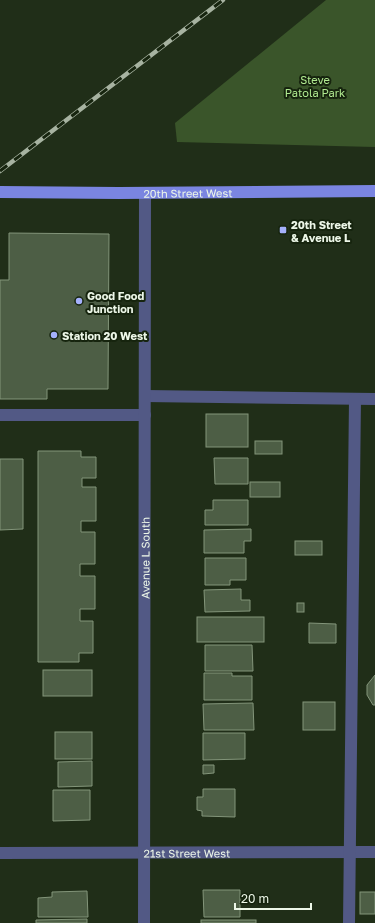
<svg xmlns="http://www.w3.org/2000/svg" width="375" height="923" viewBox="0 0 375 923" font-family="'Golos Text',sans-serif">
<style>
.green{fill:#3a552a}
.building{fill:#4d5e45;stroke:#83957a}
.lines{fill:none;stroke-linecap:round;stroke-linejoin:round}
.minor{stroke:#525985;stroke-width:12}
.major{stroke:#7a85e1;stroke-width:12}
.rail-casing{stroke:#a7b3a1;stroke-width:4.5}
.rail{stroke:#16240e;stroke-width:3;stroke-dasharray:9;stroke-linecap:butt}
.poi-dot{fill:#a5b1fc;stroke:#16240e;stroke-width:1.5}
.labels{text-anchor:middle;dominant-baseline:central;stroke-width:4;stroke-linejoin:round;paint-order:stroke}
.park-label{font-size:11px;fill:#b0e990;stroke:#16240e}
.street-label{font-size:11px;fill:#edf7e8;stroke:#16240e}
.poi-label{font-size:11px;font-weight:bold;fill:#edf7e8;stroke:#16240e;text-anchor:start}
</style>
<rect width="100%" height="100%" fill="#202e18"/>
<polygon class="green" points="326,0 375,0 375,147 177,142 175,123"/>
<g class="building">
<polygon points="9,233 109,234 108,389 47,389 47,399 0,399 0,280 9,280"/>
<rect x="206" y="414" width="42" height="33"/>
<rect x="255" y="441" width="27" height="13"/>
<polygon points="38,451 81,451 81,457 96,457 96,478 82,478 82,487 96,487 96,521 81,521 81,532 95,532 95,564 80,564 80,576 95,576 95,609 80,609 80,621 93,621 93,653 79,653 79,662 38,662"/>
<polygon points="214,458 248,458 248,484 215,484"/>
<polygon points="0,459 23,459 23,529 0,530"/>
<rect x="250" y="482" width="30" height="15"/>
<polygon points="213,500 248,500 248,525 205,525 205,510 213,510"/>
<polygon points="251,529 251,541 244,541 244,553 204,553 204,530"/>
<rect x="295" y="541" width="27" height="14"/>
<polygon points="205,558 246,558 246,580 230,580 230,585 205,585"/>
<polygon points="241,589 241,600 250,600 250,611 205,612 204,590"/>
<rect x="297" y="603" width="7" height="9"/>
<rect x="197" y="617" width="67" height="25"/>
<polygon points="309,623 336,624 336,643 309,643"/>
<polygon points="205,645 252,645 253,671 205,671"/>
<rect x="43" y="670" width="49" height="26"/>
<polygon points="204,673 232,673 232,676 252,676 252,700 204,700"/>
<polygon points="375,675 375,705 373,705 367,695 367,685"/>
<rect x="303" y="702" width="32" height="28"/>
<polygon points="253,703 254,730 204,730 203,704"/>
<rect x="55" y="732" width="37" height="27"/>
<polygon points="203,733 245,733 245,759 203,760"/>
<polygon points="92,761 92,786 58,787 58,762"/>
<polygon points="203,765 214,765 214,773 203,774"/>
<polygon points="203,789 235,789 235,817 202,816 202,811 197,810 197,797 203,797"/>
<polygon points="53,790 90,790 90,820 53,821"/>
<polygon points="203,890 240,890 240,917 204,917"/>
<polygon points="87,891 88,917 38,917 38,898 52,897 52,892"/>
<rect x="360" y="892" width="15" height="22"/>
<polygon points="87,919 87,923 36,923 36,920"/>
<rect x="201" y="920" width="55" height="3"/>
</g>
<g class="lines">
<g class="minor">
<polyline points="145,396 375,399"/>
<polyline points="0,415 145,415"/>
<path id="s1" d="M0,853L375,852"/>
<path id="s2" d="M144,923L145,193"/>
<polyline points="349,923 355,399"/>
</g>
<path class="major" id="s3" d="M0,192L119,193L375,191"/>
<defs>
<polyline id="rail" points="0,171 223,0"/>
</defs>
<use href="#rail" class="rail-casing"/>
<use href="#rail" class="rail"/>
</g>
<g class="poi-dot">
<rect x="279" y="226" width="8" height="8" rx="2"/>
<circle cx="79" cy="301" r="4"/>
<circle cx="54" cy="335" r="4"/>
</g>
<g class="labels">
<g class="park-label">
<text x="315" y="79">Steve<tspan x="315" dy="13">Patola Park</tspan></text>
</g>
<g class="street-label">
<text stroke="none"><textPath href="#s3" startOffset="188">20th Street West</textPath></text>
<text stroke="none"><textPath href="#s2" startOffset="365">Avenue L South</textPath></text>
<text stroke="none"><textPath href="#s1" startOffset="187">21st Street West</textPath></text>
</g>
<g class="poi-label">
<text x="291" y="224">20th Street<tspan x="291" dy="13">&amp; Avenue L</tspan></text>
<text x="87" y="295">Good Food<tspan x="87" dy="13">Junction</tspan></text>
<text x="62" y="335">Station 20 West</text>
</g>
</g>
<path d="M235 903v6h76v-6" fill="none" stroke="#edf7e8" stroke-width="2"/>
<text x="241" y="903" font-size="12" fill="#edf7e8" stroke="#16240e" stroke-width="3" paint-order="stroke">20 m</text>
</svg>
